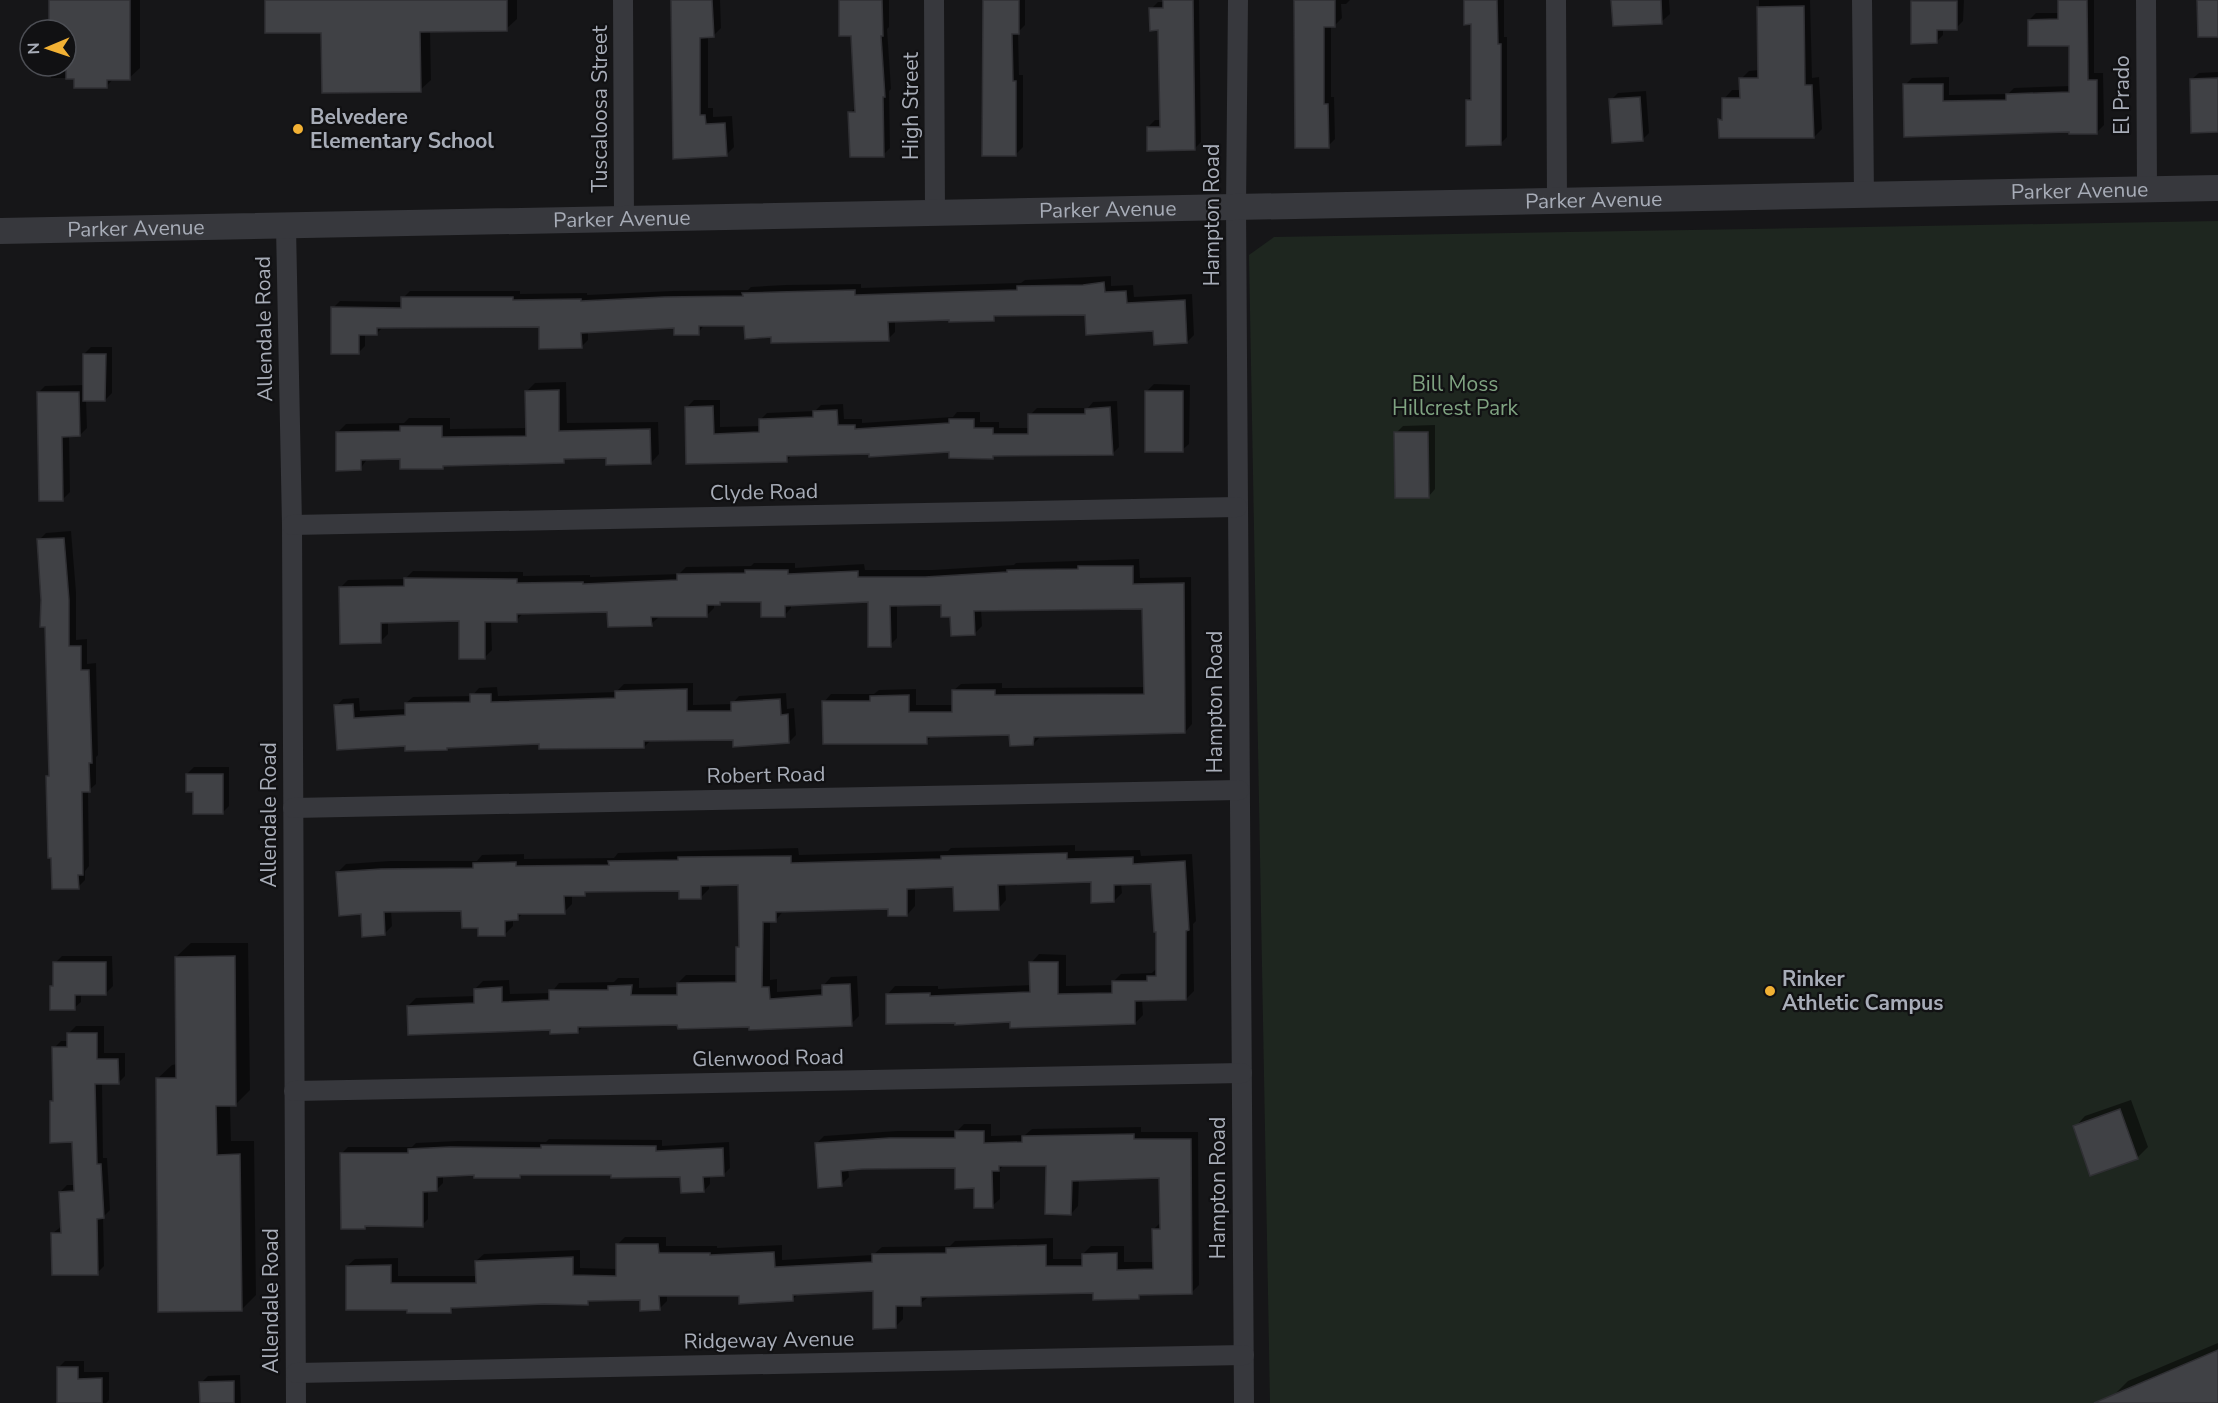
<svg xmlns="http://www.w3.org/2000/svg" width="2218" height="1403" viewBox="0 0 2218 1403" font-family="'Nunito Sans',sans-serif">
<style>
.green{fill:#1e261f}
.shadow{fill:#0007}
.building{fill:#404145;stroke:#303034;stroke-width:1.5}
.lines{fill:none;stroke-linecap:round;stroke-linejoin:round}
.minor{stroke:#37383d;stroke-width:20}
.tertiary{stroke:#37383d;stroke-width:26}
.poi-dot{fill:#f2b134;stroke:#111113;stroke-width:2}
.labels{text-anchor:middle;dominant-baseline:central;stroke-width:4.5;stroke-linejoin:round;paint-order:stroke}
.street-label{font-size:21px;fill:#a8adb8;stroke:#111113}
.poi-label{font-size:21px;font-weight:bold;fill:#a8adb8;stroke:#111113;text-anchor:start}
.park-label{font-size:21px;fill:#7fa381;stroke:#111113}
</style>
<rect width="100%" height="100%" fill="#161618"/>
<polygon class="green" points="2218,221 2218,1403 1270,1403 1249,255 1274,237"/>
<g class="shadow">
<polygon points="51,0 140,0 140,68 129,78 114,78 106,87 76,78 51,78 51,66 66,66 66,30 51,30"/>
<polygon points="266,0 517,0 517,19 506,29 430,30 431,80 420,90"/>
<polygon points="672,0 720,0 721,28 713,36 708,36 708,108 713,108 713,117 732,116 734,147 726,155 674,158"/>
<polygon points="840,0 889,0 889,27 887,29 891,89 889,91 890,148 883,155 850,113 857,106 853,35"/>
<polygon points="984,0 1025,0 1025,25 1018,32 1019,75 1023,75 1023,147 1016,154"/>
<polygon points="1165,0 1199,0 1201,142 1194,149 1148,127 1155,120 1161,120 1160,29 1151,9 1158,2 1165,2"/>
<polygon points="1295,0 1350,0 1346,4 1341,4 1342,18 1335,25 1331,25 1331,97 1334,97 1335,139 1328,146"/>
<polygon points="1465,0 1504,0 1504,37 1507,37 1507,137 1500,144 1467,100 1473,95 1472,23"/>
<polygon points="1612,0 1669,0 1670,14 1661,22"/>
<polygon points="1759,0 1810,0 1812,78 1819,77 1822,129 1814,137 1720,120 1724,116 1724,99 1732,90 1741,90 1741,79 1749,71 1759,70"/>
<polygon points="1913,0 1964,0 1963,21 1956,28 1943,28 1943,35 1936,42 1913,42"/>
<polygon points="2059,0 2094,0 2094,73 2103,73 2104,125 2097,132 2071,130 1906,135 1905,85 1912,78 1949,77 1949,95 2008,94 2014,88 2070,86 2070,44 2029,20 2036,13 2059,13"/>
<polygon points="2218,72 2218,130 2192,79 2199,73"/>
<polygon points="1646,91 1649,133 1642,140 1611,100 1618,93"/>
<polygon points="1111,276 1111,286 1133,285 1134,297 1192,294 1194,335 1187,342 1154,329 1086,313 999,314 993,319 951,318 895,321 895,332 888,339 773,335 746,324 705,324 698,333 676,327 588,331 588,340 581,347 541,326 383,327 376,334 365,334 365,346 358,353 333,308 340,301 403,302 403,298 410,291 520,291 520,294 587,293 587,295 672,291 748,290 751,287 785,285 861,284 861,288 1021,283 1025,280"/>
<polygon points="91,347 112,347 112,393 105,400 86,400 87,428 80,435 69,435 70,492 63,499 38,393 45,386 84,385 84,354"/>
<polygon points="566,382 567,423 658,422 659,454 651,463 608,456 568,457 563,462 445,464 442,467 402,457 368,458 360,469 337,433 346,424 404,423 409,418 450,418 450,429 527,428 527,391 535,383"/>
<polygon points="1154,384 1190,385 1189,444 1182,450 1147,391"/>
<polygon points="694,400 720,400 720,427 761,426 760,420 767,413 815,411 821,405 843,404 844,419 862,419 862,423 953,417 957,412 980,412 980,422 999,422 999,428 1030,428 1030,415 1037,408 1088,408 1093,402 1117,401 1119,447 1112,454 995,454 993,457 951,450 793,454 786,461 688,462 687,407"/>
<polygon points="1435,425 1435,489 1429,496 1396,433 1403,426"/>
<polygon points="71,531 76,592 76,640 87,639 87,664 96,663 98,755 96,757 96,784 88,791 89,866 85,871 85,880 78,887 53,857 50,857 46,625 41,625 39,540 46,533"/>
<polygon points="1139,559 1140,578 1191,577 1192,724 1185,732 1041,736 1033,744 1011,734 933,735 926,742 824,702 831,694 874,694 879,690 916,689 916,705 954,705 953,691 961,684 1002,683 1002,688 1146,687 1143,607 981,610 982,626 975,633 951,616 942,603 897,604 897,638 890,645 869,600 791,604 791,608 784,616 762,600 722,601 719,603 714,603 714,608 707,615 659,617 651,624 609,610 523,613 516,621 491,621 492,650 484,658 460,620 388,621 388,634 380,642 340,588 348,580 405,579 413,571 523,572 523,576 590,575 590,577 679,574 686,567 751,566 754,563 795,563 795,568 864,564 865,570 933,570 1014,565 1016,563"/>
<polygon points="693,683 693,705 732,704 739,696 786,693 787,709 794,708 796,735 789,742 734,739 651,740 644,747 541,743 449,746 447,749 407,744 339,748 336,706 343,699 359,698 360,711 407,709 406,703 413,697 472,696 479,688 497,687 498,696 616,692 624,684"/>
<polygon points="194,767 229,767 229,806 222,813 187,774"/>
<polygon points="1075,845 1075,851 1140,850 1141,856 1192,854 1196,921 1193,924 1194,991 1186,999 1142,999 1143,1015 1135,1023 1011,1021 887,995 895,986 938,986 938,989 1031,985 1031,963 1039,954 1066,955 1066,986 1113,985 1113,982 1121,974 1152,973 1156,969 1157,931 1153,883 1121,883 1122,893 1114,901 1092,881 1005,883 1006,900 998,909 954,886 915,887 915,906 907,915 889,908 784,910 776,920 770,920 770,980 777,979 777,992 823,989 823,986 831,977 857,976 859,1016 851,1024 584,1025 578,1032 551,1028 408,1006 416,998 475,996 475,989 483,981 509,980 510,994 551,993 559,983 614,982 618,978 639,978 639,988 678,987 678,983 686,975 738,975 738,948 741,945 740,884 709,884 709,889 701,897 680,889 588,890 584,895 572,895 572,904 564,912 524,912 517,919 513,919 513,926 505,934 479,926 463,910 391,910 392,926 384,934 362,913 338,872 346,864 390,861 477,861 482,855 524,854 524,859 614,858 618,853 798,848 799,855 948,851 951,848"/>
<polygon points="191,943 248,943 250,1090 236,1104 230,1104 231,1141 254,1141 256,1295 241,1310 157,1079 172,1065 178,1064 176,957"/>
<polygon points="62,956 112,956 113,986 106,993 81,994 81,1002 74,1008 51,987 55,983 55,963"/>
<polygon points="76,1026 104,1026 104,1053 125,1053 125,1076 118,1083 102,1083 103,1158 107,1158 110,1210 103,1217 104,1266 97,1273 53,1233 62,1226 60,1192 67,1185 75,1185 73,1141 51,1102 54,1099 54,1048 61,1041 69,1041 69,1033"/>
<polygon points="2131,1100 2148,1147 2137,1158 2075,1127 2085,1116"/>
<polygon points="964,1124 991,1124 991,1136 1025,1135 1032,1129 1141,1127 1141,1132 1198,1132 1199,1285 1191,1293 1142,1293 1138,1298 1095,1292 928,1297 920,1304 903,1304 903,1319 895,1327 874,1290 798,1294 793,1299 740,1295 667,1295 667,1301 659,1309 642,1298 592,1299 588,1303 544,1302 455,1307 451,1311 409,1308 347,1266 355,1259 398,1258 398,1276 477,1276 476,1261 484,1254 580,1250 580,1268 618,1269 617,1245 625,1237 666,1237 666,1246 717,1246 717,1248 782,1245 782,1260 873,1255 882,1247 950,1246 955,1241 1053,1238 1053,1259 1083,1259 1083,1254 1091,1246 1124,1246 1124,1262 1154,1262 1153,1230 1161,1222 1160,1177 1079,1179 1078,1206 1071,1214 1048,1164 1004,1165 1000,1169 1000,1199 992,1206 957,1166 848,1169 849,1177 841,1185 817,1143 824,1136 897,1131 957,1131"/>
<polygon points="549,1139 662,1140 662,1146 729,1142 730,1168 723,1175 710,1176 710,1184 704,1191 682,1176 523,1173 520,1177 476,1173 443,1175 443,1183 437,1189 428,1190 428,1219 422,1225 367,1225 365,1227 341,1154 348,1147 412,1147 416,1143 458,1141 546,1142"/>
<polygon points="2218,1343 2218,1403 2114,1403 2113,1396 2128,1381"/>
<polygon points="65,1361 84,1361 84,1372 109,1372 109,1400 106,1403 59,1403 58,1368"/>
<polygon points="240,1375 241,1403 201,1403 201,1383 208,1376"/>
</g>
<g class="building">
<polygon points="49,0 130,0 130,80 107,80 107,88 74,88 74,79 66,79 66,30 49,30"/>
<polygon points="265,0 507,0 507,31 420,32 421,92 322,93 321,33 265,33"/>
<polygon points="671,0 712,0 714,37 700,38 700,115 705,115 706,124 725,123 727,156 673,159"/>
<polygon points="839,0 882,0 883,36 881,36 885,97 883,97 884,157 850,157 848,112 855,112 851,36 839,36"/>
<polygon points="983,0 1019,0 1019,34 1012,34 1013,81 1016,81 1016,156 982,156"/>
<polygon points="1163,0 1193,0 1195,150 1147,151 1147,127 1160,127 1158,30 1150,31 1149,8 1163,8"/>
<polygon points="1294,0 1335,0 1335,27 1324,27 1324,104 1328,104 1329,148 1295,148"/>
<polygon points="1464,0 1497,0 1498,44 1501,44 1501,145 1466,146 1466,100 1471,100 1471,24 1464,25"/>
<polygon points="1611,0 1661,0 1662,24 1613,26"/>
<polygon points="2058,0 2087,0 2088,80 2097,80 2097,134 2069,134 2069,132 1904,137 1903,84 1943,84 1943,101 2006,100 2006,94 2069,92 2069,46 2028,46 2028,20 2058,19"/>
<polygon points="2197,0 2218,0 2218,37 2198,37"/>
<polygon points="1911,1 1957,1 1957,30 1937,30 1937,43 1911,44"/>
<polygon points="1804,6 1805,85 1812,85 1814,138 1719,138 1718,119 1722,120 1722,98 1740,98 1739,78 1758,78 1757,7"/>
<polygon points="2218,78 2218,132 2191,133 2190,79"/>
<polygon points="1640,97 1643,141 1612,143 1609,99"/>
<polygon points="1104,282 1105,292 1126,291 1127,303 1185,300 1187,343 1154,345 1153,331 1086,335 1085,315 994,316 994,321 949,322 949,320 888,322 889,341 771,343 771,337 745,339 744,326 699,326 699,335 674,335 674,328 581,333 582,348 539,349 539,327 377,328 377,335 359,335 359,354 331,354 331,307 401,308 401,297 513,297 513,300 581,299 581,301 664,297 743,296 742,293 778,292 855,290 855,295 1017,290 1017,286 1083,285"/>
<polygon points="83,354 106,354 105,401 83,401"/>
<polygon points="559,390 559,431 650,429 651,464 606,465 606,458 564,459 564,463 443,466 443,469 400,469 400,459 361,460 361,470 336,471 336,432 400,431 400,426 442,426 442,437 526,436 525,391"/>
<rect x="1145" y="391" width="38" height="61"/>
<polygon points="37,392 79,392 80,436 62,437 63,501 39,501"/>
<polygon points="713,406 714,434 759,432 759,419 813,417 813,411 837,410 838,425 855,425 855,429 949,423 949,419 974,419 974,428 993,428 993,434 1028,434 1028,414 1085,414 1085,409 1110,407 1113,455 993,456 993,459 949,458 949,452 869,457 869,454 787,456 787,462 686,464 685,407"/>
<polygon points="1394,432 1428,432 1429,498 1395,498"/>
<polygon points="64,538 69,600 69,646 81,646 81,670 89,670 92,763 89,763 90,792 82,792 83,875 78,875 79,889 52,889 51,858 48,858 47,816 46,776 49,776 45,627 40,627 41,600 37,539"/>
<polygon points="1078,566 1133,566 1133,584 1184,583 1185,733 1034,737 1033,745 1010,746 1009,735 927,737 927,744 823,744 822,701 870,701 870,696 909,695 909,712 952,712 952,690 995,690 995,695 1144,694 1142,609 974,611 975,635 951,636 950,617 941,617 941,605 890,606 891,647 868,647 868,602 785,606 785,617 761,617 761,602 720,602 720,605 707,605 707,617 651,617 652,626 608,627 607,612 517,614 517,622 485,622 485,659 459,659 459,621 381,623 381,643 340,644 339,587 404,586 404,578 517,579 517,583 583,582 583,584 677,580 677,574 745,573 745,570 788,570 788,574 858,571 858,577 925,577 1007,572 1007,570 1078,569"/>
<polygon points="687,689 687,711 731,711 731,702 780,699 781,715 788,714 789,743 733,747 733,740 644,741 644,748 539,749 539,744 447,748 447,750 405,751 405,746 337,750 334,705 353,704 354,718 405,715 405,703 470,702 470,694 491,694 491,702 615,698 615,691"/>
<polygon points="186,774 223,774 223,814 193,814 193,792 186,792"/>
<polygon points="1067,853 1067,859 1133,857 1133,864 1185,861 1189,930 1186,931 1186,1000 1135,1001 1135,1024 1010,1028 1010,1022 955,1025 955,1023 886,1024 886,994 930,993 930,996 1030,992 1029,962 1058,962 1058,994 1112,993 1112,981 1147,981 1147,976 1156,976 1156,932 1154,932 1151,884 1114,885 1114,902 1091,903 1091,882 998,885 999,910 954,911 953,887 907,889 907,916 888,916 888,909 776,912 776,922 763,922 762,987 769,987 770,999 822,995 822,985 850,984 852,1026 749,1030 749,1027 678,1029 677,1025 578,1027 578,1033 550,1034 550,1030 408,1035 407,1006 474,1003 474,989 502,987 502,1002 549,1000 549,990 608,990 608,986 632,985 631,995 677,995 677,983 736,982 736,947 739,947 738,885 701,886 701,899 679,899 679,891 585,892 585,896 564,896 565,914 518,914 518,920 505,921 505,936 478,936 478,928 462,928 461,911 384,912 385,935 362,937 361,914 339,916 336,872 381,869 473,868 473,863 516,862 516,866 609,865 608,861 678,860 678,857 791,856 791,863 941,859 941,856"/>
<polygon points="235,956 236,1106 216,1106 217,1155 240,1154 242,1311 158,1312 156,1078 176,1078 175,957"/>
<polygon points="53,962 106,962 106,995 75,995 75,1010 50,1010 50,986 53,986"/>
<polygon points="67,1033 97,1033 97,1059 118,1059 119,1084 95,1084 97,1164 101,1164 104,1218 97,1219 98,1275 52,1275 51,1233 61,1233 59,1192 74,1191 72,1142 50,1143 50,1101 53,1101 52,1047 67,1047"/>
<polygon points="2120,1109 2138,1159 2090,1176 2073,1126"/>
<polygon points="955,1131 984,1131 984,1143 1022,1142 1022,1136 1134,1134 1134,1139 1191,1139 1192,1294 1139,1295 1139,1299 1093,1300 1093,1293 921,1297 921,1306 896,1306 896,1328 873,1329 873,1291 793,1295 793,1301 739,1304 739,1296 659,1296 660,1310 640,1311 640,1300 588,1301 588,1305 544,1304 451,1308 451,1313 407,1313 407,1310 346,1310 346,1266 391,1265 391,1283 476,1283 475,1261 573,1257 573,1275 616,1276 616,1244 658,1244 659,1253 710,1253 710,1255 774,1252 775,1267 872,1262 872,1254 946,1253 946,1248 1046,1245 1046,1266 1082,1266 1082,1254 1117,1253 1117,1270 1153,1269 1152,1229 1160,1229 1159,1178 1072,1181 1071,1215 1045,1214 1046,1166 999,1166 999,1171 992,1171 993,1208 974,1208 974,1188 955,1189 955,1168 862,1169 841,1171 842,1186 818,1188 815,1143 889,1138 955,1138"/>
<polygon points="541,1145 656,1146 656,1151 723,1148 724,1176 703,1177 704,1192 681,1193 680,1177 611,1178 611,1175 520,1175 520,1178 474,1178 474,1175 437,1177 437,1191 423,1192 423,1227 365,1226 365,1229 341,1229 340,1153 408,1153 408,1149 450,1147 541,1148"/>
<polygon points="2218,1350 2218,1403 2094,1403"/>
<polygon points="57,1367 78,1367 78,1379 102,1378 102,1403 57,1403"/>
<polygon points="234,1381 234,1403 200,1403 199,1382"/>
</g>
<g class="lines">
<g class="minor">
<polyline points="623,0 624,219"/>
<polyline points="934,0 935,213"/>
<polyline points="1238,0 1236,207 1244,1403"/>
<polyline points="1556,0 1557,201"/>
<polyline points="1862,0 1864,195"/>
<polyline points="2146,0 2147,189"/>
<polyline points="286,227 292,525 296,1403"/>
<polyline points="292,525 1237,507"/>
<polyline points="293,808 1239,790"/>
<polyline points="294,1091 1242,1073"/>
<polyline points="296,1373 1244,1355"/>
</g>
<path class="tertiary" id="s1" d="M0,231L2218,188"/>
</g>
<g class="poi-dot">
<circle cx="298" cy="129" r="6"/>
<circle cx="1770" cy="991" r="6"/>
</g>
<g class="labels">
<g class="street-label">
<text transform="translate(2122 95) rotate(-90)">El Prado</text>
<text transform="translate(911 106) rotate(-90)">High Street</text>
<text transform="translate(600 109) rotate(-90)">Tuscaloosa Street</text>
<text stroke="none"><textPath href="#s1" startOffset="2080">Parker Avenue</textPath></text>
<text stroke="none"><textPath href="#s1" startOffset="1594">Parker Avenue</textPath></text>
<text stroke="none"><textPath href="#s1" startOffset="1108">Parker Avenue</textPath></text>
<text transform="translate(1212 215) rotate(-90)">Hampton Road</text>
<text stroke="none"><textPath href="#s1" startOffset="622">Parker Avenue</textPath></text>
<text stroke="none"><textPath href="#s1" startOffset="136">Parker Avenue</textPath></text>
<text transform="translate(264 329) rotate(-91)">Allendale Road</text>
<text transform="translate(764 492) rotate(-1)">Clyde Road</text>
<text transform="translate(1215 702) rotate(-90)">Hampton Road</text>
<text transform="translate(766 775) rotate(-1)">Robert Road</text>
<text transform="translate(269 815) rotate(-90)">Allendale Road</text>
<text transform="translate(768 1058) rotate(-1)">Glenwood Road</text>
<text transform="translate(1218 1188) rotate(-90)">Hampton Road</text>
<text transform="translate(271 1301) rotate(-90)">Allendale Road</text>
<text transform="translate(769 1340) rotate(-1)">Ridgeway Avenue</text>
</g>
<g class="poi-label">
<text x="310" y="117">Belvedere<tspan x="310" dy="24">Elementary School</tspan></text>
<text x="1782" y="979">Rinker<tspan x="1782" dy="24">Athletic Campus</tspan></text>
</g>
<g class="park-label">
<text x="1455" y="384">Bill Moss<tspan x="1455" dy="24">Hillcrest Park</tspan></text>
</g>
</g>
<g transform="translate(48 48) rotate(268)"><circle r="28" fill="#111113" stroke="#4d4f55" stroke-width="1.5"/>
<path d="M0-4.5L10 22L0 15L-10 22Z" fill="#f2b134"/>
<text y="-9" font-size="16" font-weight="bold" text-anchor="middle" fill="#a8adb8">N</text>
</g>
</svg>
